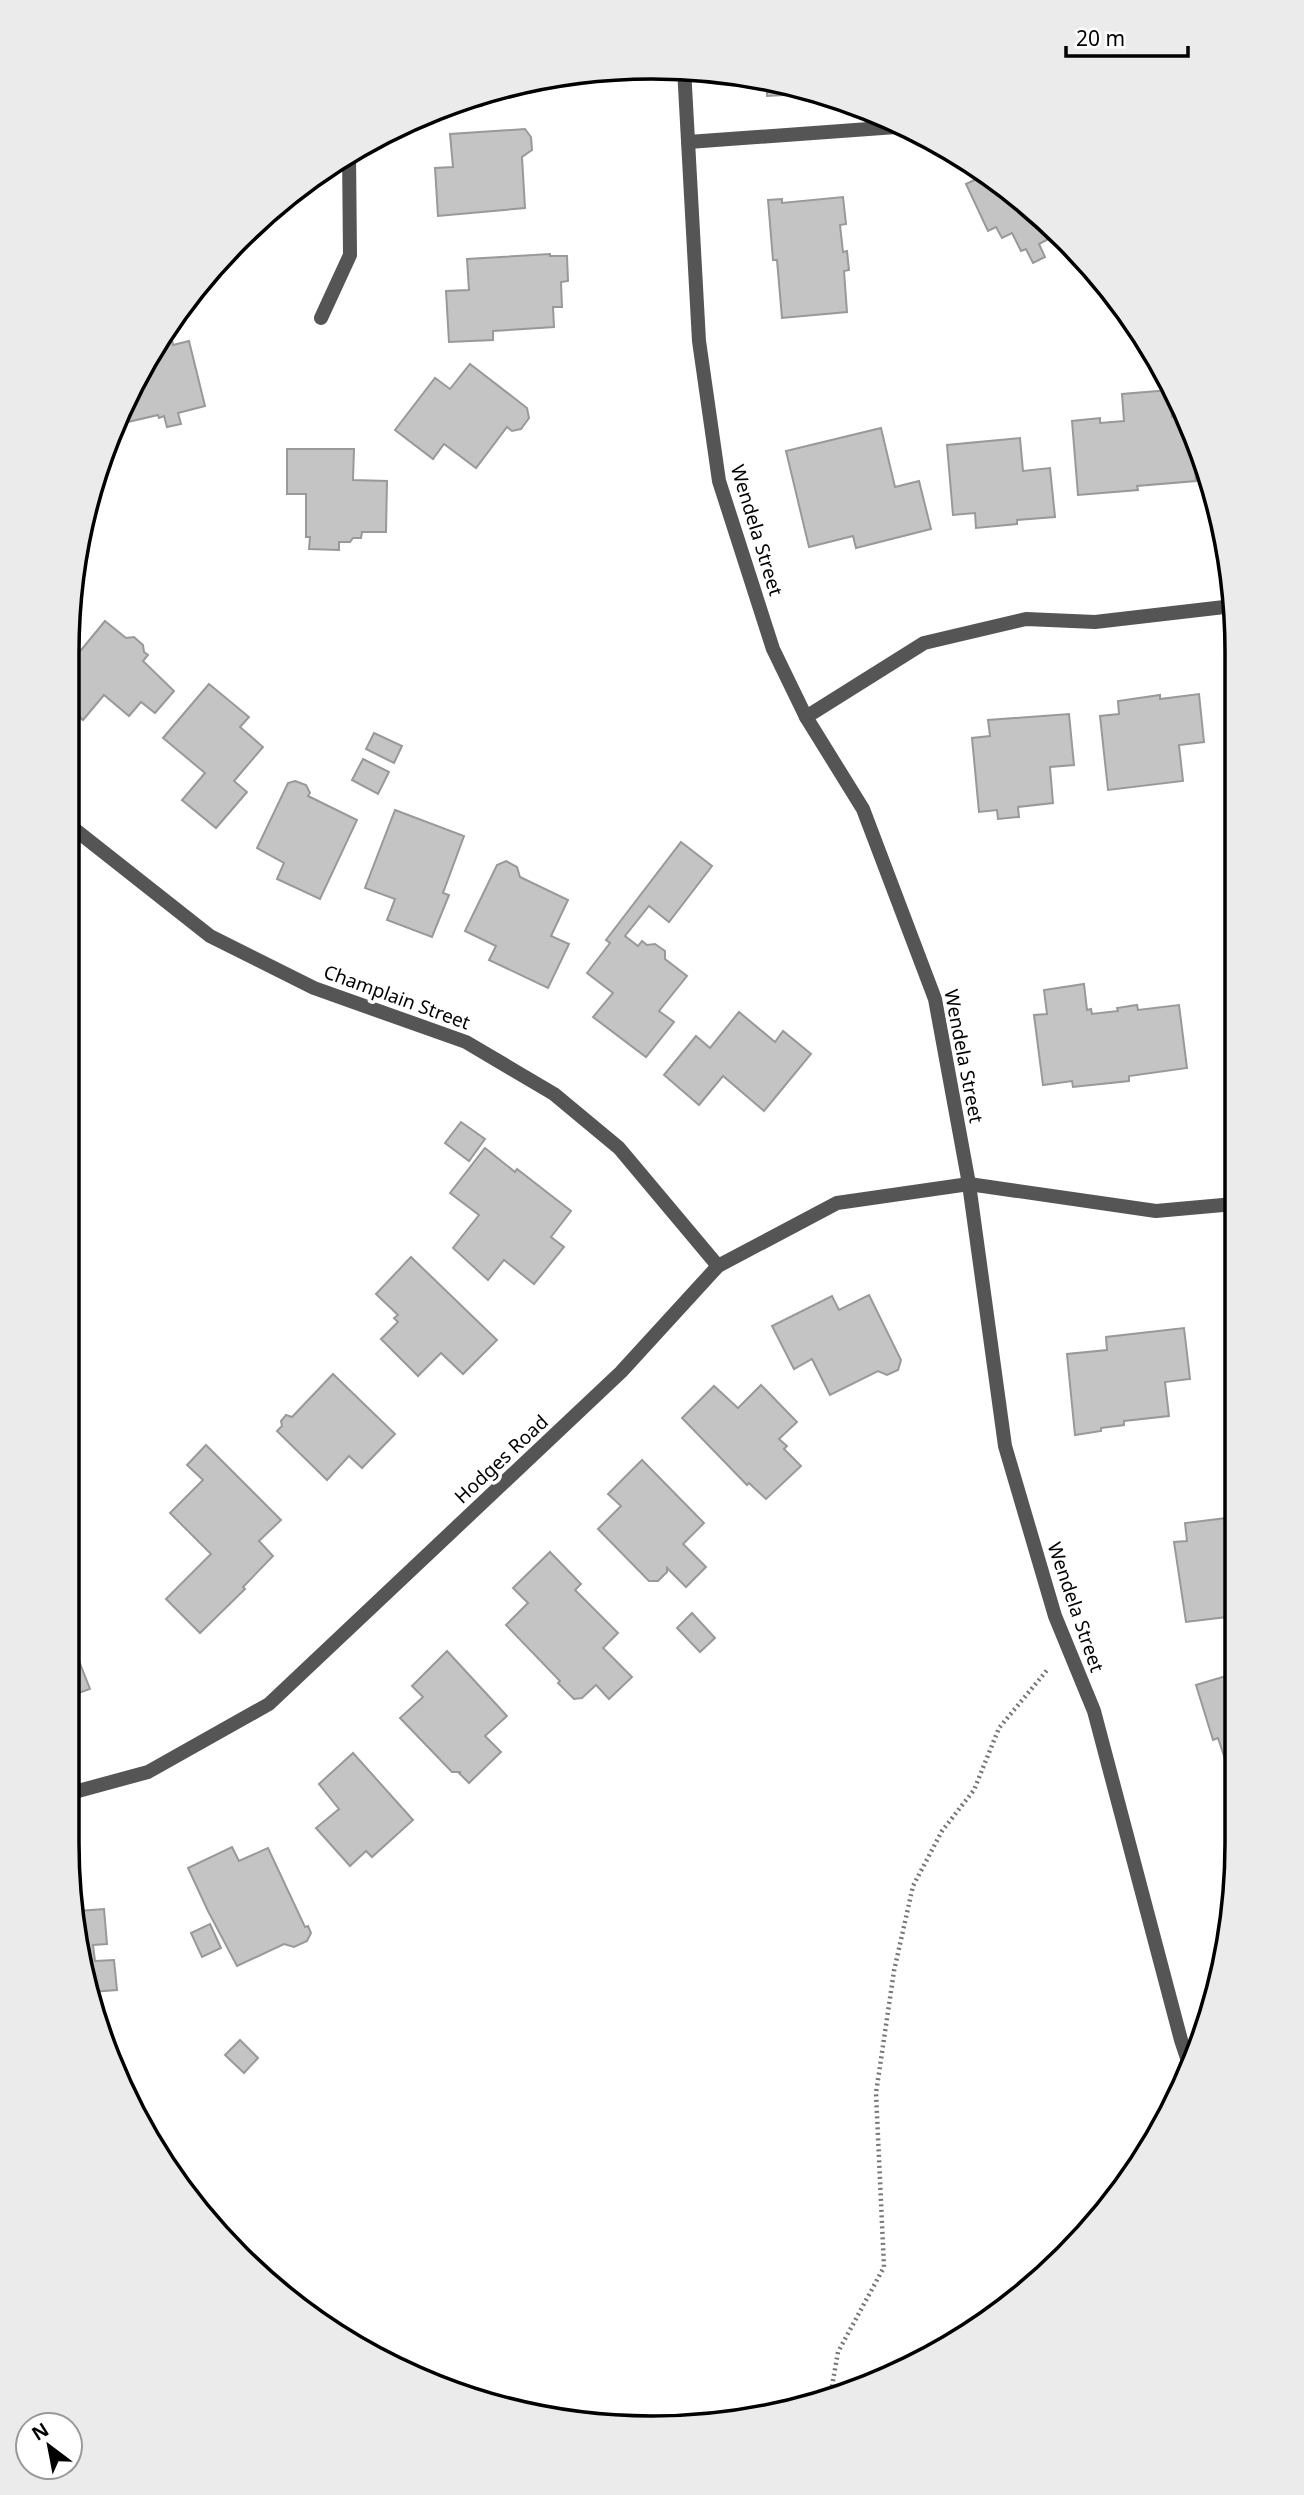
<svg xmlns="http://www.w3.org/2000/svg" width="1304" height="2495" viewBox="0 0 1304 2495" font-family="'Noto Sans',sans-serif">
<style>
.building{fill:#c4c4c4;stroke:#999;stroke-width:2}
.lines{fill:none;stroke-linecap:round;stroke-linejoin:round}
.path{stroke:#777;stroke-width:4.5;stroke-dasharray:2 3.5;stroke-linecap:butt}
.lane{stroke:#555;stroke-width:14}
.street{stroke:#555;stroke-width:14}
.labels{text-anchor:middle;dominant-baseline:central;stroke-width:7;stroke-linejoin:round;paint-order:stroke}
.street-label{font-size:19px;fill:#000;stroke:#fff}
.rim{fill:none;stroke:#000;stroke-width:3.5}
</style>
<rect width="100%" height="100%" fill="#fff"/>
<g class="building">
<polygon points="540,80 540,85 508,87"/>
<polygon points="767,80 803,86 822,93 767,96"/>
<polygon points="481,94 482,106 439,109 463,98"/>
<polygon points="525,129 531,137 532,150 522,157 525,208 438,216 435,168 453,167 450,134"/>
<polygon points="987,174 1009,188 1056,235 1039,244 1045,257 1033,263 1026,249 1021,251 1012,233 1002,238 996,227 988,231 966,184"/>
<polygon points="843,197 846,224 840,225 843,252 847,251 849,270 844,271 847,312 782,318 777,260 773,260 768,200 782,199 782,203"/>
<polygon points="550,254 550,256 567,256 568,281 561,282 562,307 553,307 554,327 493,331 493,340 449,342 446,291 469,290 467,259"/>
<polygon points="169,326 173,345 189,341 205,406 178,413 181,424 167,427 164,416 159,418 158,415 115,425 127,393"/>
<polygon points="470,364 527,408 529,418 521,429 512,431 507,427 476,468 444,444 433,459 395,430 435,378 450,389"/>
<polygon points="1170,390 1172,417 1186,416 1191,424 1196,481 1137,486 1138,490 1078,495 1072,421 1100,418 1100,423 1124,421 1122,394"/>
<polygon points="881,428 895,487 919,481 931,529 856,548 853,536 809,547 786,451"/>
<polygon points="1020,438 1023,471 1050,468 1055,517 1017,520 1017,524 976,528 975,513 953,515 947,445"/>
<polygon points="287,449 354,449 353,480 387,481 386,532 362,532 361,538 353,538 350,542 339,542 339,550 309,549 310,537 306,537 306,494 287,494"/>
<polygon points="105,621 126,638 134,637 143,645 144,652 148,655 143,661 174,691 155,713 141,702 129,716 104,695 83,720 68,707 68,648 77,655"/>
<polygon points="209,684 249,717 240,727 263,747 234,781 247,792 216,828 182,800 205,773 163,738"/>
<polygon points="1199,694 1204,742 1179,745 1183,781 1108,790 1100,716 1119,714 1118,701 1160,695 1160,699"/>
<polygon points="1230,700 1233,700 1233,773"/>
<polygon points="1069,714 1074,765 1050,767 1053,803 1018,807 1019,817 998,819 997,810 979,812 972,738 990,736 988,720"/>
<polygon points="374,733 402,746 394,763 366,749"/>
<polygon points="363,759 389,772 378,794 352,780"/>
<polygon points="295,781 306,785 310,793 308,796 357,820 320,899 277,879 284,863 257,848 288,783"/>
<polygon points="395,810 464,836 443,893 449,895 432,937 387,920 395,899 365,888"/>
<polygon points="681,842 712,866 669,922 649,906 625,936 638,946 642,941 647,945 655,944 665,951 665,959 687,976 659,1011 674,1022 646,1057 593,1017 613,993 587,973 610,943 606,940"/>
<polygon points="506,861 517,867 520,877 568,900 551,936 569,944 548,988 489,960 496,946 465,931 497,865"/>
<polygon points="1084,984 1087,1010 1091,1009 1092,1014 1118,1011 1117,1008 1137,1005 1138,1010 1179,1005 1187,1068 1129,1076 1129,1081 1073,1087 1072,1081 1043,1085 1034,1015 1047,1014 1044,990"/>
<polygon points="739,1012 775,1042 783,1031 811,1054 764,1111 723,1076 699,1105 664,1075 696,1036 710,1048"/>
<polygon points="461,1122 485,1139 469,1161 445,1143"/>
<polygon points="485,1148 515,1172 517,1169 571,1211 551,1237 564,1247 534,1284 504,1260 488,1280 453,1248 479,1215 450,1193"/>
<polygon points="411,1257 497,1340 463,1374 441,1353 418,1376 381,1339 398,1322 394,1318 398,1315 376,1294"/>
<polygon points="869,1295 901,1360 898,1370 887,1375 878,1371 830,1395 812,1359 794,1369 772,1326 832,1296 839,1310"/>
<polygon points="1184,1328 1190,1379 1165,1382 1169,1416 1124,1421 1124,1425 1101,1428 1101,1431 1075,1435 1067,1354 1107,1350 1106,1337"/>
<polygon points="333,1374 395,1434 362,1468 349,1456 327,1480 277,1431 282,1426 281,1421 286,1415 292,1417"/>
<polygon points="761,1385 797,1422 779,1439 787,1446 784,1449 801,1466 766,1499 749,1483 747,1485 682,1418 714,1386 738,1408"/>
<polygon points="206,1445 281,1520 259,1541 273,1556 243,1587 245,1589 200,1633 166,1599 211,1554 170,1513 203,1480 187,1465"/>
<polygon points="642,1460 704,1523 683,1544 706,1567 686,1587 667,1568 667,1572 658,1581 649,1581 598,1529 621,1506 608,1494"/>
<polygon points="1235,1517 1235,1592 1233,1593 1235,1616 1186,1622 1174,1542 1187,1541 1185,1523"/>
<polygon points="550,1552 581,1584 575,1590 618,1633 603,1648 632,1677 609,1699 596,1685 582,1698 574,1699 558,1683 560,1681 506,1625 528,1603 513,1588"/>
<polygon points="692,1613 715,1638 700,1652 677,1628"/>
<polygon points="67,1615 79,1647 67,1651"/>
<polygon points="447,1651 507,1716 485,1736 501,1752 469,1783 459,1773 461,1772 452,1772 400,1718 423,1697 412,1686"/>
<polygon points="77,1656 90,1689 67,1697 67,1660"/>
<polygon points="1236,1673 1236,1792 1218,1738 1213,1740 1196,1685"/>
<polygon points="353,1753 413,1820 372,1857 366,1851 350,1866 316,1828 339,1809 319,1784"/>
<polygon points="232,1847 239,1861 268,1848 305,1927 308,1926 311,1933 307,1941 294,1947 284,1944 237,1966 208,1911 188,1868"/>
<polygon points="104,1909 107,1944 93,1945 95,1961 114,1960 117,1990 91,1992 78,1911"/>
<polygon points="210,1924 221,1948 202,1957 191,1933"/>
<polygon points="240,2040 258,2058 244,2073 225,2055"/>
</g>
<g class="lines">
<polyline class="path" points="831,2392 838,2352 884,2267 876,2093 894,1971 913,1886 942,1831 974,1790 999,1728 1048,1669"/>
<polyline class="lane" points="688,142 910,126"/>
<g class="street">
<polyline points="684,68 699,341 719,481 773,649 806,717 863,809 935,999 969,1184 1005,1446 1055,1616 1094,1711 1181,2040 1190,2067"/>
<polyline points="321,318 350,255 349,152"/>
<polyline points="806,717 924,643 1026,619 1095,622 1233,606"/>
<polyline points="68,824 210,936 314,988 466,1042 554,1094 619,1148 718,1266"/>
<polyline points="67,1794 148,1772 269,1704 621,1372 718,1266 837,1203 969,1184 1156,1211 1234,1204"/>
</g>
</g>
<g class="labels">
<g class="street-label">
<text transform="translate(757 530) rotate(73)">Wendela Street</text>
<text transform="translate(397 997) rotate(20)">Champlain Street</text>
<text transform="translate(964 1056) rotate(79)">Wendela Street</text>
<text transform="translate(501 1459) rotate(-43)">Hodges Road</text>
<text transform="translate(1076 1607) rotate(71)">Wendela Street</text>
</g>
</g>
<path d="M0 0H1304V2495H0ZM652 79H652A573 573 0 0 1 1225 652V1843A573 573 0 0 1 652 2416H652A573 573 0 0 1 79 1843V652A573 573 0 0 1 652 79Z" fill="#ebebeb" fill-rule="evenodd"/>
<path class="rim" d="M652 79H652A573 573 0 0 1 1225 652V1843A573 573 0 0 1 652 2416H652A573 573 0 0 1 79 1843V652A573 573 0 0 1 652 79Z"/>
<g transform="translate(49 2446) rotate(328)"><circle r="33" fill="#ffffff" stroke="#999999" stroke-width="2"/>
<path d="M0-5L12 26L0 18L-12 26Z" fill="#000000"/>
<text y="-10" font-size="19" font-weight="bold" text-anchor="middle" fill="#000000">N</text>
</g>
<path d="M1066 46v10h122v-10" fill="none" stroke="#000000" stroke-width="3.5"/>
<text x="1076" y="46" font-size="21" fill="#000000" stroke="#ffffff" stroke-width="5" paint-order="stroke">20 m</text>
</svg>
